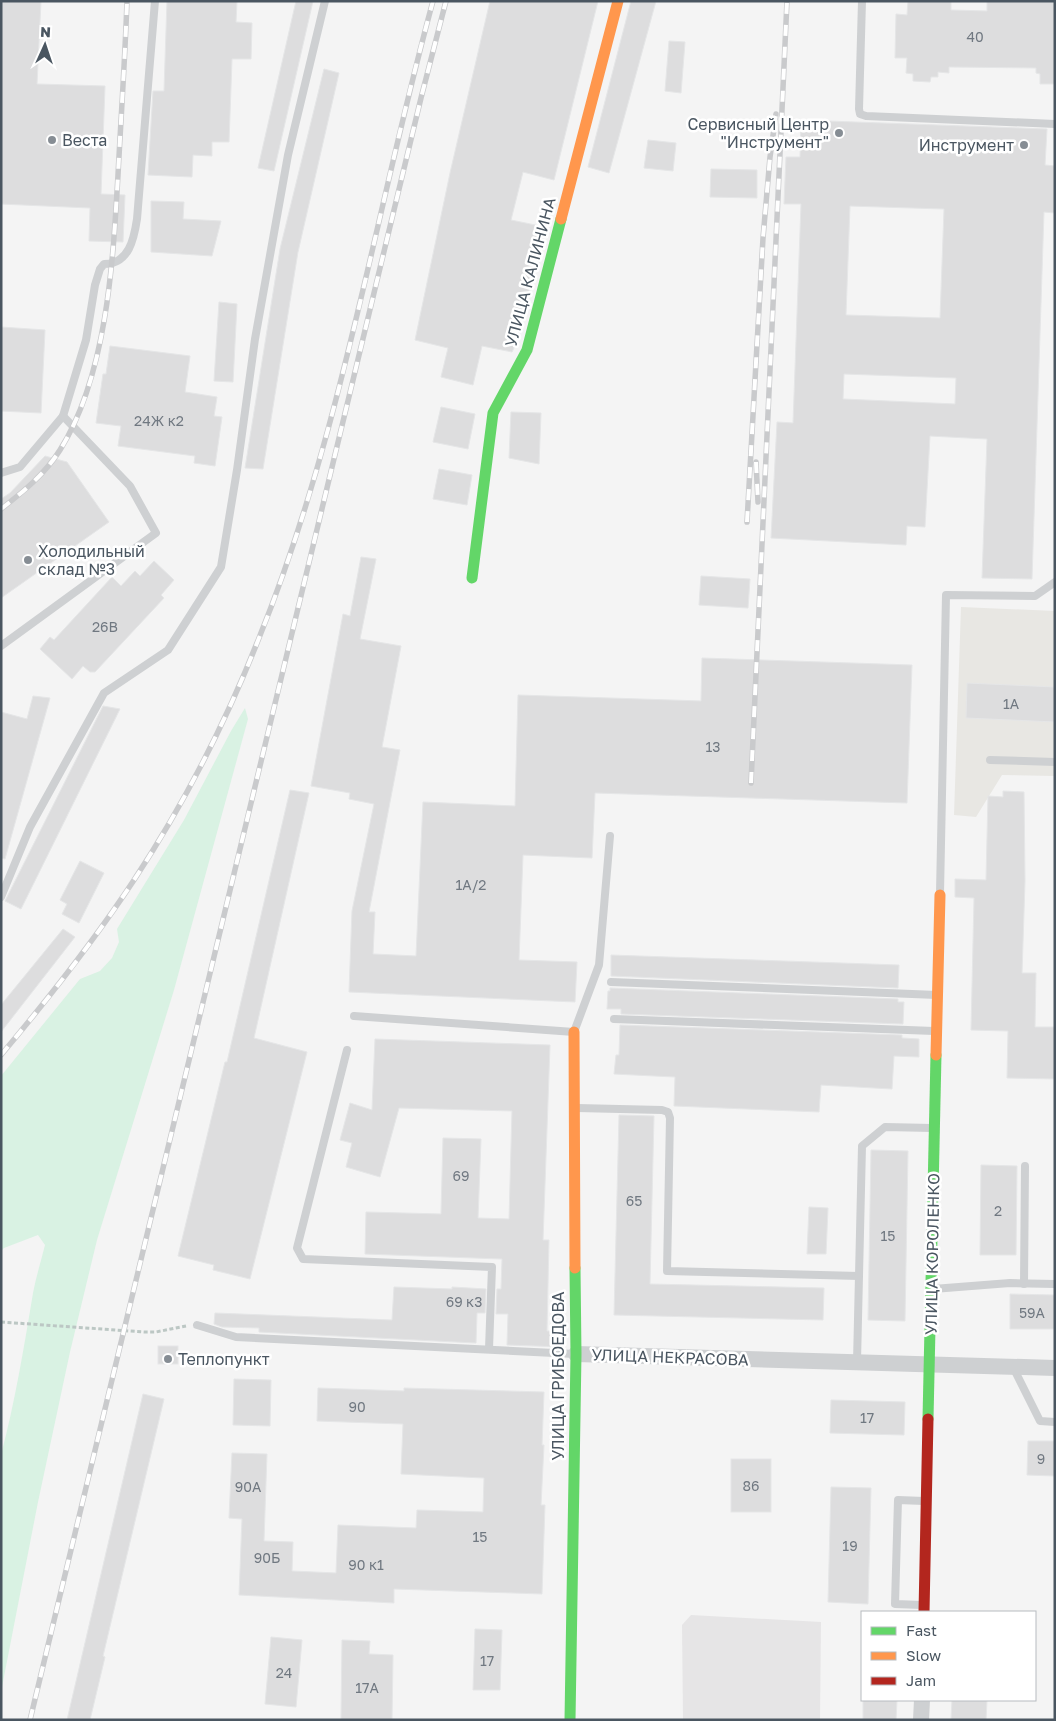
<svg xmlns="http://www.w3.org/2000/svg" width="1056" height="1721" viewBox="0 0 1056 1721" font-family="'Golos Text',sans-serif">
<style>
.commercial{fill:#e8e7e3}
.education{fill:#e6e5e6}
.green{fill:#d9f2e3}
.building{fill:#ddddde;stroke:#e5e6e7;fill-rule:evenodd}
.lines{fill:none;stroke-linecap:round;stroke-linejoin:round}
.path{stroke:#bcc7c4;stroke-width:3;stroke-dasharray:4 2.5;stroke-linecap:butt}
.lane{stroke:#ced0d2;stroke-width:8}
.street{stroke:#ced0d2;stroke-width:16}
.fast{stroke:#63d668;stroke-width:11}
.slow{stroke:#ff974d;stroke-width:11}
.jam{stroke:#b3261e;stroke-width:11}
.rail-casing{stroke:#c9cacc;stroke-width:5.5}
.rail{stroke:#fff;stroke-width:4;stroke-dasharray:11;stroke-linecap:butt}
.poi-dot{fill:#868d94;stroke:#fff;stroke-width:2}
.labels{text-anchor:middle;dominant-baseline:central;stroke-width:5;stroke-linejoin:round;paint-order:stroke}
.number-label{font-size:14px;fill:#707881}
.poi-label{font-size:16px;fill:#4a5661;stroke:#fff;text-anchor:start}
.street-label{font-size:16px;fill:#4a5661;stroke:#fff}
</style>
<rect width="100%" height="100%" fill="#f4f4f4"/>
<polygon class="commercial" points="961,607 1055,611 1055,776 1002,775 976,817 954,815"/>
<polygon class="education" points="691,1615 821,1622 820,1720 683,1720 682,1625"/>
<path class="green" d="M245,708L248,719L174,990L97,1240L70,1352L38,1502L1,1692V1455C15,1402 24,1347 33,1293C36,1277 41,1261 45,1245L38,1235L4,1248L1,1251V1076L80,979L100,971L112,958L119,942L117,929L184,820L231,731Z"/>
<g class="building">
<polygon points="1,1 41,1 37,84 105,86 101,194 125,195 123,242 89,241 90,208 1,204"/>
<polygon points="167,1 237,1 236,22 252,23 251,59 232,59 229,142 212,142 212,156 193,155 192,177 148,175 153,91 164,91"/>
<polygon points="296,1 313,1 274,171 258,168"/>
<polygon points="490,1 598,1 554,180 523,172 511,220 545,227 515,346 512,352 482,346 473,385 441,377 448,348 415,340 450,173"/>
<polygon points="631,1 656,1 609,173 588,167"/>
<polygon points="908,1 951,1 951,10 987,11 987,1 1055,1 1055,84 1040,84 1040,74 1036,73 1036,68 949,67 949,73 938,72 938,77 931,77 930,82 913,81 913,74 906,73 907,58 895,58 896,14 907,15"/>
<polygon points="669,41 685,42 681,93 665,91"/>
<polygon points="324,69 339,73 298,252 263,469 245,468 280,249"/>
<path d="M801,120L1047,129L1045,165L1055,166V213L1044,212L1032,579L982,578L987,439L930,436L925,527L907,526L906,545L771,538L777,422L793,423L801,204H784L786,157H800ZM850,206L944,209L940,318L846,315ZM844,374L956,378L955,404L843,399Z"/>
<polygon points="648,140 676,143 673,171 644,168"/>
<polygon points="711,169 757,170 757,198 710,197"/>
<polygon points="151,201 184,202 183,219 221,221 212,256 151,252"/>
<polygon points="219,302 237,304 233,382 214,381"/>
<polygon points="1,327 45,330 41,413 1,411"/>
<polygon points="110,346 190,356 185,392 217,397 214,416 222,417 215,466 194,463 195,456 118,446 121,426 96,423 103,374 106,374"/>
<polygon points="441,407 475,414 468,449 433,442"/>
<polygon points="511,412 541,413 539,464 509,458"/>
<polygon points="45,456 67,462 109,522 1,598 1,499 10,493"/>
<polygon points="439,469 472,475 467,505 433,499"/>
<polygon points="361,557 376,559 360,639 401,646 382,747 400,750 369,912 375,912 373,954 416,956 423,802 515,806 518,695 701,701 702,658 912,665 907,803 595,793 592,858 523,855 519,960 577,962 575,1002 349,992 352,911 374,804 349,799 350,793 311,786 343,614 350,616"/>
<polygon points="154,561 174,580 161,595 164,598 95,672 90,672 83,666 72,679 40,649 50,637 54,640 112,577 121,586 135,571 140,576"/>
<polygon points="701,576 750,579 748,608 699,605"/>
<polygon points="967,683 1055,687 1055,722 966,718"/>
<polygon points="33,696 50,698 5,859 1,858 1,712 27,719"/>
<polygon points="103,706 120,709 21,909 5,901"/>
<polygon points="290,790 309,793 254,1038 307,1052 250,1279 213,1270 214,1265 178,1256 225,1062 227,1062"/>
<polygon points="1003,791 1024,792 1025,881 1022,973 1036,973 1035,1027 1055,1027 1055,1079 1007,1078 1008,1031 971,1030 974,898 955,897 955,879 986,880 988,796 1003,797"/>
<polygon points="80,861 104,873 79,923 62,914 67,904 60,900"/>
<polygon points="63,929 75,937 1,1032 1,1005"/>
<polygon points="611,955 899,965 898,988 611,976"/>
<polygon points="610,988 898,999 898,1002 904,1002 903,1024 621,1014 621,1009 607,1009 608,991 610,991"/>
<polygon points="620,1025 902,1035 902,1038 919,1039 919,1057 894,1056 892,1089 821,1085 819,1112 674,1106 675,1077 614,1074 616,1055 619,1055"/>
<polygon points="375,1039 550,1045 543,1240 549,1240 547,1331 563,1331 563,1347 507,1345 508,1314 496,1314 497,1289 501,1289 502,1259 365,1254 366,1212 441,1214 443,1138 481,1139 478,1218 509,1219 512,1111 399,1108 380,1177 346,1167 352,1143 340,1140 350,1103 372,1110"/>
<polygon points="619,1115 654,1116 650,1284 824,1288 823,1320 614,1315"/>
<polygon points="871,1150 908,1151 905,1321 868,1320"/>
<polygon points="981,1165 1017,1166 1016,1255 980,1255"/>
<polygon points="809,1207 828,1208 826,1254 807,1254"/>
<polygon points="394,1287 452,1289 452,1287 486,1289 485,1313 477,1313 476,1343 259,1332 259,1328 222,1327 214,1324 215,1313 392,1320"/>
<polygon points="1010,1294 1055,1295 1055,1329 1010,1329"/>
<rect x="158" y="1346" width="20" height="18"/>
<polygon points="234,1379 271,1380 270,1426 233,1425"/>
<polygon points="318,1388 404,1391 404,1388 544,1392 542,1445 544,1445 541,1505 545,1505 542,1594 394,1589 394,1603 239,1595 242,1519 229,1518 232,1453 267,1454 264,1541 293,1542 292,1571 336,1573 338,1525 416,1528 417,1510 483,1512 484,1478 401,1474 403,1424 317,1421"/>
<polygon points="143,1394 164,1399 103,1656 105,1657 90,1720 67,1720"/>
<polygon points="831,1400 905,1402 904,1435 830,1433"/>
<polygon points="1028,1441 1055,1441 1055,1476 1027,1475"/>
<rect x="731" y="1459" width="40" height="53"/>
<polygon points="831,1487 871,1488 868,1604 828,1602"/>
<polygon points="475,1629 502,1630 500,1690 473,1690"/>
<polygon points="271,1637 302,1640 296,1707 265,1704"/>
<polygon points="342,1640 370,1641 369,1654 393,1655 392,1720 341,1720"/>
<polygon points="863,1700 897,1700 896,1720 863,1720"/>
<polygon points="952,1700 987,1700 986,1720 951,1720"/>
</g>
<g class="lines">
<polyline class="path" points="1,1322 144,1332 156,1332 186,1326"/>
<g class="lane">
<polyline points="862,1 859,109 860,114 866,116 1055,124"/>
<path d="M1,473L20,467L63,416L86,340L95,285L100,269L104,264C129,264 134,239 137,219L155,1"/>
<polyline points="1,646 156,533 130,486 63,416"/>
<polyline points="990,760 1055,762"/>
<polyline points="940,893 946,595 1035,596 1055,582"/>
<polyline points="1,897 30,827 104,693 168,650 221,567 237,470 255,339 288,155 325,1"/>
<polyline points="611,982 937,995"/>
<polyline points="354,1016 574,1032 599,965 610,836"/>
<polyline points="614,1019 934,1031"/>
<polyline points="347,1050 297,1248 303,1259 492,1267 489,1349"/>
<polyline points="577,1108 662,1110 668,1112 670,1118 667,1271 859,1276"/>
<polyline points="1024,1284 1025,1166"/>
<polyline points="933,1289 1010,1283 1055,1284"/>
<polyline points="197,1325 236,1337 575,1354"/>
<polyline points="857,1362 862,1146 885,1127 932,1128"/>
<polyline points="1013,1367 1040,1421 1055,1422"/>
<polyline points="922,1605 895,1604 898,1500 924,1501"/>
</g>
<g class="street">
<polyline points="576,1354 1055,1368"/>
<polyline points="921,1720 922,1700"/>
</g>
<g class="fast">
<polyline points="472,578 493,413 527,350 561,219"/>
<polyline points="928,1419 936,1055"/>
<polyline points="570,1720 576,1354 575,1268"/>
</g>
<g class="slow">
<polyline points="561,219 618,1"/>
<polyline points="574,1032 575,1268"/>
<polyline points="936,1055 940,895"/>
</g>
<polyline class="jam" points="924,1612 928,1419"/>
<defs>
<g id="rail">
<polyline points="756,462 758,502"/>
<path d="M1,509C23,492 45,474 60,450C107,375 113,262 118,175C121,117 125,59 127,1"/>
<polyline points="747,522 763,238 770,157 776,114"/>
<polyline points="751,783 787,1"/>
<path d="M1,1055C48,999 94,941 134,880C184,804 226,722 259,638C342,433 375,213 433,1"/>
<polyline points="30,1720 421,98 446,1"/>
</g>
</defs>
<use href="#rail" class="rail-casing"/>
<use href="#rail" class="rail"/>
</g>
<g class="poi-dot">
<circle cx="839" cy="133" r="5"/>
<circle cx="52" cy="140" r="5"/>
<circle cx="1024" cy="145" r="5"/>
<circle cx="28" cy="560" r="5"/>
<circle cx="168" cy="1359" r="5"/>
</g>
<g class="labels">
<g class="number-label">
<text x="975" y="36">40</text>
<text x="159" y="420">24Ж к2</text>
<text x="105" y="626">26В</text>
<text x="1011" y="703">1А</text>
<text x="713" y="746">13</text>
<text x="471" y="884">1А/2</text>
<text x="461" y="1175">69</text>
<text x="634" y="1200">65</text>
<text x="998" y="1210">2</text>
<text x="888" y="1235">15</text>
<text x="464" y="1301">69 к3</text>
<text x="1032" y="1312">59А</text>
<text x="357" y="1406">90</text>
<text x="867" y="1417">17</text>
<text x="1041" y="1458">9</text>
<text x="751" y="1485">86</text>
<text x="248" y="1486">90А</text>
<text x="480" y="1536">15</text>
<text x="850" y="1545">19</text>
<text x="267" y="1557">90Б</text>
<text x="366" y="1564">90 к1</text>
<text x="487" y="1660">17</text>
<text x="284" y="1672">24</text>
<text x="367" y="1687">17А</text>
</g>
<g class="poi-label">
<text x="829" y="124" text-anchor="end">Сервисный Центр<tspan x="829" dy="18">"Инструмент"</tspan></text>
<text x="62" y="140">Веста</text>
<text x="1014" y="145" text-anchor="end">Инструмент</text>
<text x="38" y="551">Холодильный<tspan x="38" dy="18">склад №3</tspan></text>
<text x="178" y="1359">Теплопункт</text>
</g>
<g class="street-label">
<text transform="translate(530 272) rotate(-75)">УЛИЦА КАЛИНИНА</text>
<text transform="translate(932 1254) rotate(-89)">УЛИЦА КОРОЛЕНКО</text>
<text transform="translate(670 1357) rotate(2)">УЛИЦА НЕКРАСОВА</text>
<text transform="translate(558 1376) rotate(-90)">УЛИЦА ГРИБОЕДОВА</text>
</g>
</g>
<rect width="1056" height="1721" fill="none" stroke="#4a5661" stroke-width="5"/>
<rect x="861" y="1611" width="175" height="90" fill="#ffffff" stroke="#b7bbc0"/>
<rect x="871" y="1627" width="25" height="8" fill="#63d668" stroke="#b7bbc0"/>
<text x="906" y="1636" font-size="15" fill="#4a5661">Fast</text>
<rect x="871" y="1652" width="25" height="8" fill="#ff974d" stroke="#b7bbc0"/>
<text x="906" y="1661" font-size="15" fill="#4a5661">Slow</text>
<rect x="871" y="1677" width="25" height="8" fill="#b3261e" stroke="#b7bbc0"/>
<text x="906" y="1686" font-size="15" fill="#4a5661">Jam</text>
<g transform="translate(45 45) rotate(3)" stroke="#ffffff" stroke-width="4" paint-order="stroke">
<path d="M0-4L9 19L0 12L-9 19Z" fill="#4a5661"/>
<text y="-8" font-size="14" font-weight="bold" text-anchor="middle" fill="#4a5661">N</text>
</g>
</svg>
